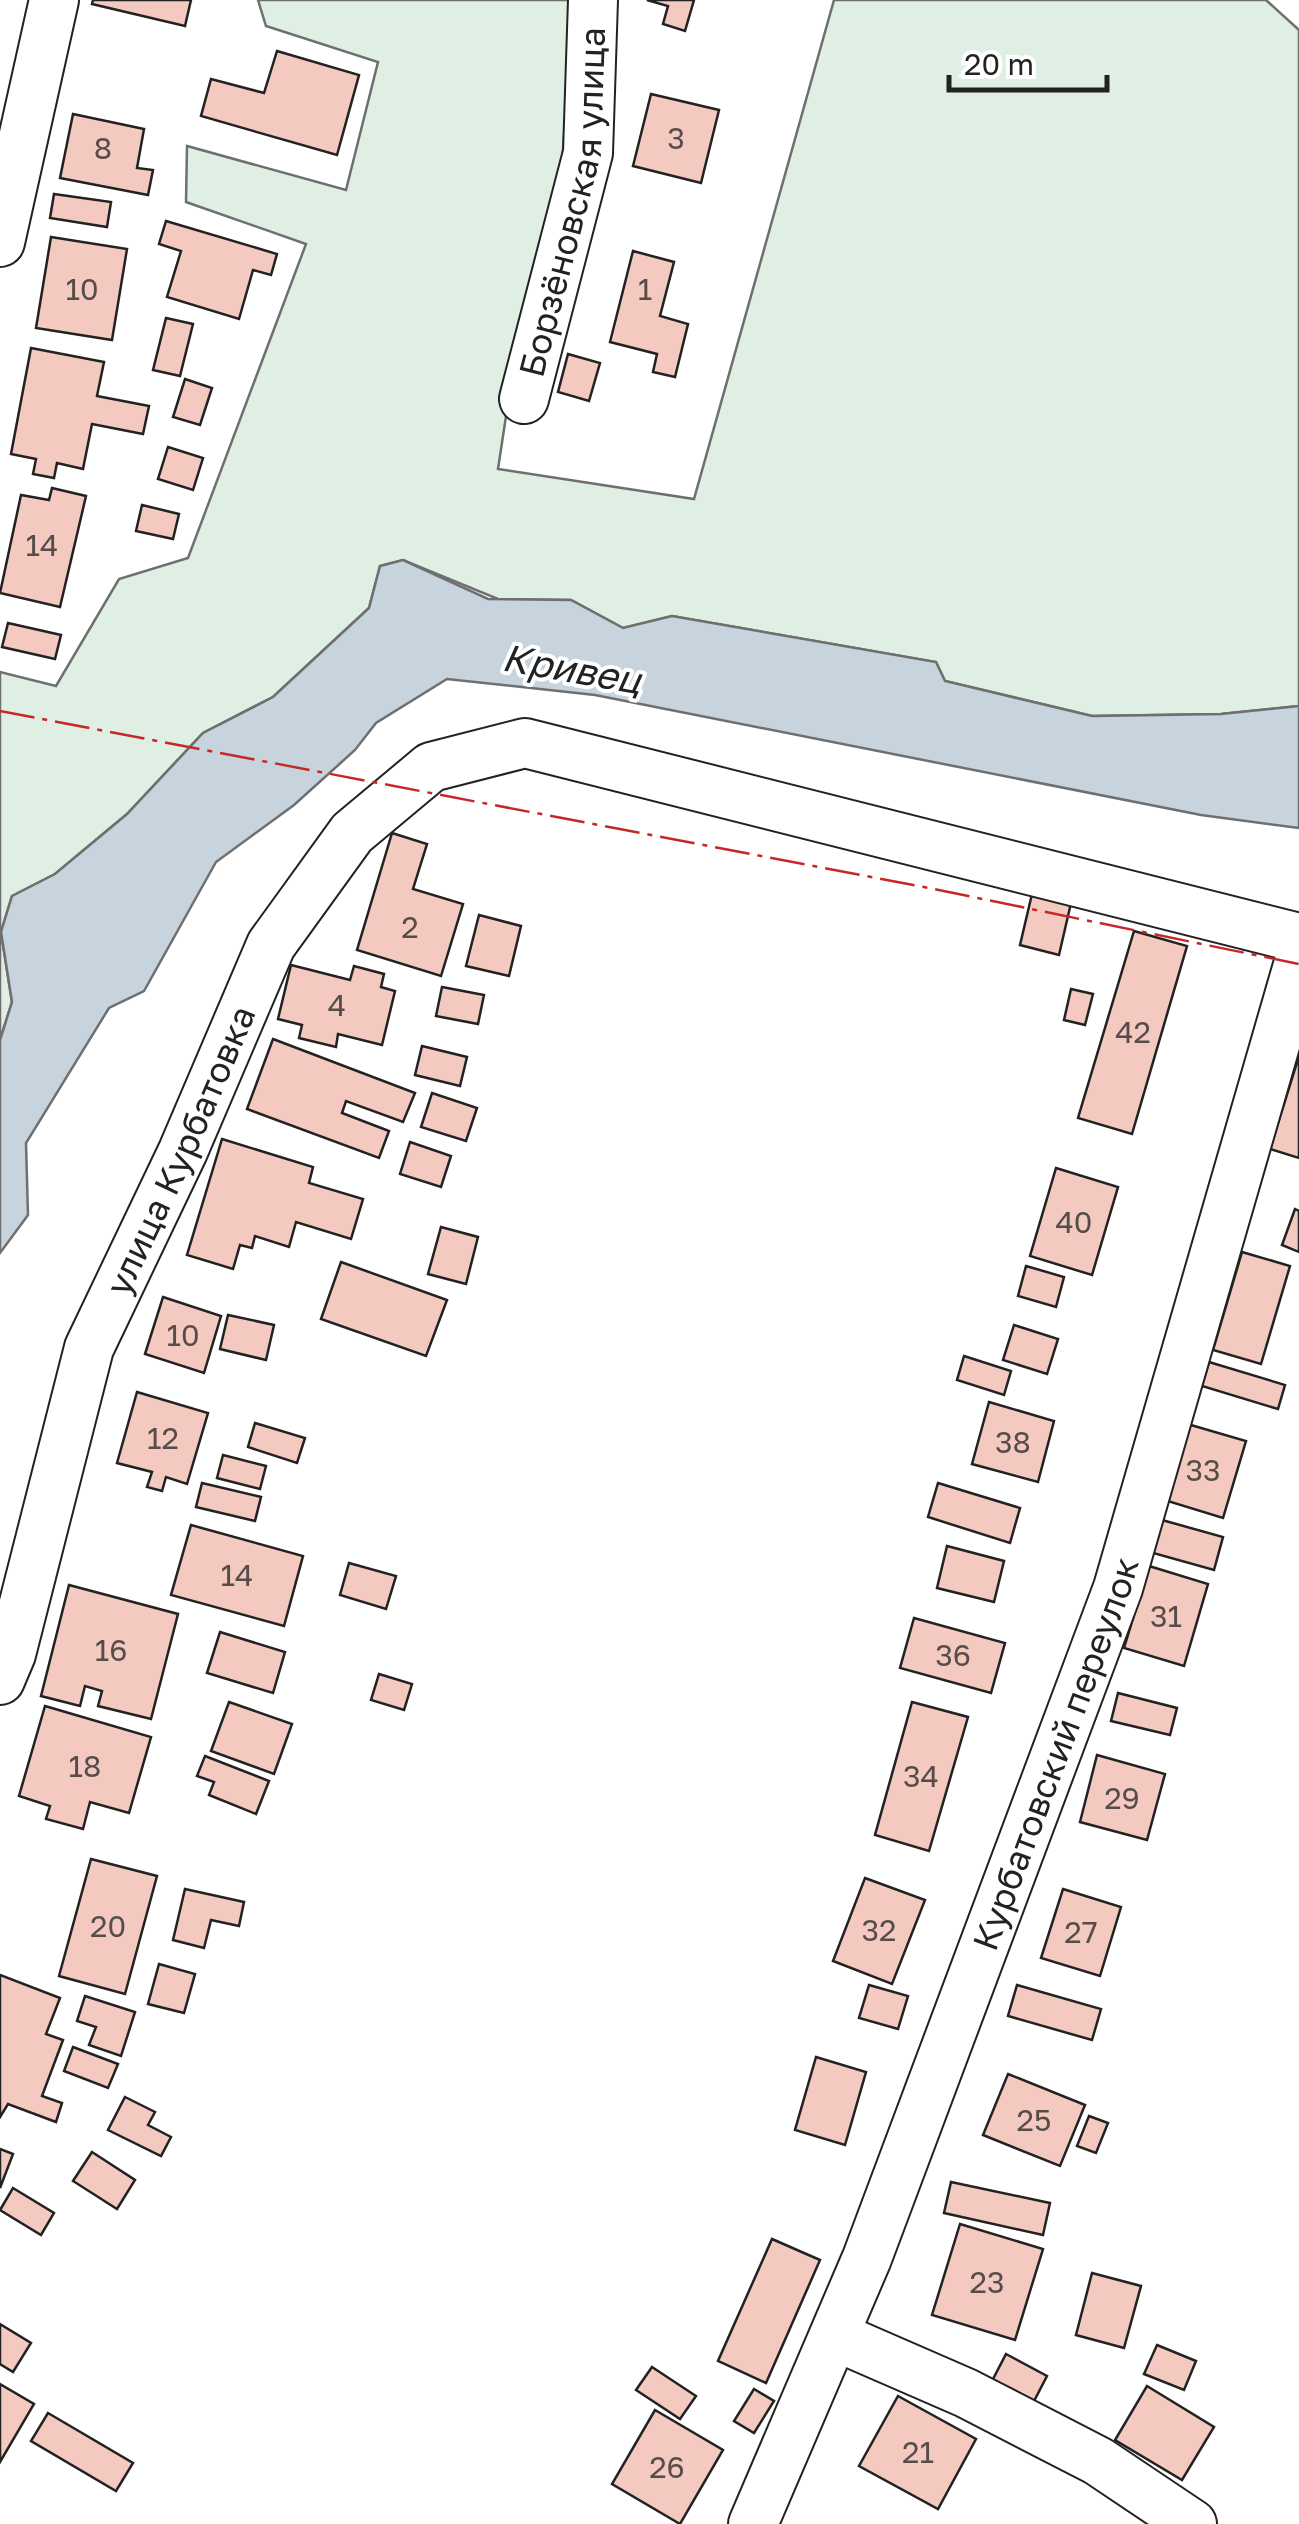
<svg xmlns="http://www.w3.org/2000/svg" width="1299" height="2524" viewBox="0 0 1299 2524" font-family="'Golos Text',sans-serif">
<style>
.green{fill:#e0efe3;stroke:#6f6f6f;stroke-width:2.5}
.water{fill:#c7d3dd;stroke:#6f6f6f;stroke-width:2.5}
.building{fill:#f3c9c0;stroke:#222;stroke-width:2.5}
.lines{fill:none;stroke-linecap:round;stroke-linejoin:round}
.minor-casing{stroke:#222;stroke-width:52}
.minor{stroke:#fff;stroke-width:48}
.power{stroke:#c62828;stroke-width:2.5;stroke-dasharray:35 8 5 8;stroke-linecap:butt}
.labels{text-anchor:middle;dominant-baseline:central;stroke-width:8;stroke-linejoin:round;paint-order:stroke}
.number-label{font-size:30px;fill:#564c4a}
.street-label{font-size:35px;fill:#222;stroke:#fff}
.water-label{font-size:38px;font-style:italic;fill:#222;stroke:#fff}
</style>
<rect width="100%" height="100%" fill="#fff"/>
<polygon class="green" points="258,0 573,0 561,180 518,337 498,469 694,499 834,0 1266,0 1299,30 1299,706 1221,714 1092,716 945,681 936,662 672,616 623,628 571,600 498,599 403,560 380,566 369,608 273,697 203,733 127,814 55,874 12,896 1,932 12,1002 0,1040 0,672 56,686 119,579 188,558 306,244 186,202 187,146 346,190 378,62 266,26"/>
<polygon class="water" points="403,560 488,599 571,600 623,628 672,616 936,662 945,681 1092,716 1221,714 1299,706 1299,828 1201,815 595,695 447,679 376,723 355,750 294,805 216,862 144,991 109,1008 26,1143 28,1215 0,1253 0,1040 12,1002 1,932 12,896 55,874 127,814 203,733 273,697 369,608 380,566"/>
<g class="building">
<polygon points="93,0 191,0 185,26 92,4"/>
<polygon points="647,0 694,0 685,31 663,24 668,6"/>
<polygon points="277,51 359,75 337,155 201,116 211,79 264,93"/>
<polygon points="651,94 719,110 701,183 633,166"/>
<polygon points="73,114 144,129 137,168 153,170 148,195 60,178"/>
<polygon points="54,194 111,202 107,227 50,218"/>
<polygon points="166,221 277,254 271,275 253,270 239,319 167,297 181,251 159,244"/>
<polygon points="51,237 127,249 112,340 36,328"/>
<polygon points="633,251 674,262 660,316 688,324 675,377 653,372 657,354 610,342"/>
<polygon points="166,318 193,324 180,376 153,370"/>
<polygon points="31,348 104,362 97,396 149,406 143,434 92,424 83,469 57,463 54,478 33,474 36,459 11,454"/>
<polygon points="568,354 600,363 589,401 558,392"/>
<polygon points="185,379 212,388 200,425 173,417"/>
<polygon points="168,447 203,458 193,490 158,479"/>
<polygon points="52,488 86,496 60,607 0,593 21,495 49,500"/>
<polygon points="142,505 179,514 173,539 136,531"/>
<polygon points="8,623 61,635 55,659 2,647"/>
<polygon points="392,833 427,844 413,889 463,904 441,976 357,950"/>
<polygon points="1032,894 1071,903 1059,955 1020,945"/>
<polygon points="479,915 521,926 509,976 466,966"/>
<polygon points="1134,931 1187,946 1132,1134 1078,1118"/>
<polygon points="291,965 350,980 354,966 384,974 381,987 395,991 382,1045 338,1034 336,1047 299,1038 302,1025 278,1019"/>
<polygon points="442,987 484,995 478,1024 436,1016"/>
<polygon points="1071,989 1093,994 1085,1025 1064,1020"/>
<polygon points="273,1039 415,1093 403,1122 346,1101 342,1113 389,1131 379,1158 247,1109"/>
<polygon points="422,1046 467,1057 460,1086 415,1075"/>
<polygon points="1299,1056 1299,1158 1270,1149"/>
<polygon points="432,1093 477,1108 466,1141 421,1127"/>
<polygon points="222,1139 313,1167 309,1183 363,1199 351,1239 296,1222 289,1247 255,1236 252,1248 240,1245 233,1269 187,1255"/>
<polygon points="410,1142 451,1156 441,1187 400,1174"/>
<polygon points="1056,1168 1118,1187 1092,1275 1030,1256"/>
<polygon points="1295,1209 1299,1211 1299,1252 1282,1245"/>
<polygon points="441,1227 478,1237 466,1284 428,1274"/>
<polygon points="1242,1252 1290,1266 1261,1364 1213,1350"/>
<polygon points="341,1262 447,1300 426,1356 321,1319"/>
<polygon points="1026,1266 1064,1277 1056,1307 1018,1296"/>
<polygon points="163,1297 221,1316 204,1373 145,1354"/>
<polygon points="228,1315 274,1325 266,1360 220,1349"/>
<polygon points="1014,1325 1058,1339 1047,1374 1003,1360"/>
<polygon points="964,1356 1011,1371 1004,1395 957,1380"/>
<polygon points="1209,1362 1285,1385 1278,1409 1202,1386"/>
<polygon points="137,1392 208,1413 187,1484 166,1477 162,1491 147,1487 152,1472 117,1463"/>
<polygon points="989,1402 1054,1421 1038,1482 972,1464"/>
<polygon points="255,1423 305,1438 297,1463 248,1447"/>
<polygon points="1184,1423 1246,1441 1223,1518 1161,1499"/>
<polygon points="223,1455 266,1466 260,1489 217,1478"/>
<polygon points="202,1483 261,1497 255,1521 196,1507"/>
<polygon points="938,1483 1020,1508 1010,1543 928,1517"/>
<polygon points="1162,1520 1223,1537 1214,1570 1153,1553"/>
<polygon points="191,1525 303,1556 284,1626 171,1595"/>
<polygon points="947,1546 1004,1561 994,1602 937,1588"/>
<polygon points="349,1563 396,1576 386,1609 340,1595"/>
<polygon points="1149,1566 1208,1584 1184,1666 1124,1648"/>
<polygon points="69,1585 178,1614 151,1719 98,1706 102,1691 85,1686 80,1706 41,1696"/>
<polygon points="914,1618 1005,1643 991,1693 900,1668"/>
<polygon points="220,1632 285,1652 273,1693 207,1673"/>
<polygon points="379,1674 412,1684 404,1710 371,1700"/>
<polygon points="1118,1693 1177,1708 1170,1735 1111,1721"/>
<polygon points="229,1702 292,1724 274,1774 211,1751"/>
<polygon points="912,1702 968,1717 929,1851 875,1835"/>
<polygon points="45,1706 151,1737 129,1813 90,1802 83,1829 46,1819 50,1806 19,1796"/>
<polygon points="1097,1755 1165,1774 1147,1840 1080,1822"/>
<polygon points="205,1756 269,1781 256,1814 209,1795 214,1782 197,1776"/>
<polygon points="91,1859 157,1876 125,1994 59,1976"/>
<polygon points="865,1878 925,1900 892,1984 833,1961"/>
<polygon points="185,1889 244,1902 239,1926 211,1920 204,1948 173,1940"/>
<polygon points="1063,1889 1121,1907 1100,1976 1041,1958"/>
<polygon points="159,1964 195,1974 184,2013 148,2004"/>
<polygon points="0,1975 60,1998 46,2034 63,2040 42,2096 62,2103 56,2122 8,2104 0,2117"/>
<polygon points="869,1985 908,1996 898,2029 859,2018"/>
<polygon points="1017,1985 1101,2009 1092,2040 1008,2016"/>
<polygon points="85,1996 135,2012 121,2056 89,2045 96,2027 77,2021"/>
<polygon points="73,2047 118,2064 108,2088 64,2071"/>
<polygon points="816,2057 866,2072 845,2145 795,2130"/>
<polygon points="1008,2074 1085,2105 1060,2166 983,2135"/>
<polygon points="125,2097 155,2112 148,2125 171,2137 161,2156 108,2130"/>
<polygon points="1089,2116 1108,2123 1096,2153 1077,2146"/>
<polygon points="0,2149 13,2154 0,2188"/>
<polygon points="92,2152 135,2180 117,2209 73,2181"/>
<polygon points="951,2182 1050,2203 1043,2235 944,2213"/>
<polygon points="13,2188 54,2213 41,2235 0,2210"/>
<polygon points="960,2224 1043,2249 1015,2340 932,2315"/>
<polygon points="772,2239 820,2260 766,2383 718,2361"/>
<polygon points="1092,2273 1141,2286 1124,2348 1076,2335"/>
<polygon points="0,2324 31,2343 13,2372 0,2364"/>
<polygon points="1157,2345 1196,2361 1184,2390 1144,2374"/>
<polygon points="1006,2354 1047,2376 1033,2403 992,2381"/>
<polygon points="652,2367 696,2396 680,2419 636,2390"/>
<polygon points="0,2384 34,2404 0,2462"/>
<polygon points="1147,2386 1214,2427 1182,2480 1115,2440"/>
<polygon points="754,2389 774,2401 754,2433 734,2421"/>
<polygon points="898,2396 976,2439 938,2509 859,2466"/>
<polygon points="655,2410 723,2450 680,2524 612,2484"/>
<polygon points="48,2413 133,2463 116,2491 31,2441"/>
</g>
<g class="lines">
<defs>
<g id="minor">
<polyline points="0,242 54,0"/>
<path id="s1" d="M524,399L588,153L593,0"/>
<path id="s2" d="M0,1680L11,1654L89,1348L183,1151L271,945L352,833L431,767L525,743L1299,938"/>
<polyline points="835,2336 966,2393 1098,2461 1192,2524"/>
<path id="s3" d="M753,2524L867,2258L1118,1588L1299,962"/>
</g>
</defs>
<use href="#minor" class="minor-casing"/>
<use href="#minor" class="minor"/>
<polyline class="power" points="0,711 924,887 1299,964"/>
</g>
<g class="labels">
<g class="number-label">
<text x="676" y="138">3</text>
<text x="103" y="148">8</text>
<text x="82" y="289">10</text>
<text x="645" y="289">1</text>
<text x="42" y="545">14</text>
<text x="410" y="927">2</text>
<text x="337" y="1005">4</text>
<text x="1133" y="1032">42</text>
<text x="1074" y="1222">40</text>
<text x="183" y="1335">10</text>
<text x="163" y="1438">12</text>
<text x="1013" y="1442">38</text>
<text x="1203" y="1470">33</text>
<text x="237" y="1575">14</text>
<text x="1166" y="1616">31</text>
<text x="111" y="1650">16</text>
<text x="953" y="1655">36</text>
<text x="85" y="1766">18</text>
<text x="921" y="1776">34</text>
<text x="1122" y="1798">29</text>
<text x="108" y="1926">20</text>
<text x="879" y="1930">32</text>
<text x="1081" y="1932">27</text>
<text x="1034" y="2120">25</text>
<text x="987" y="2282">23</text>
<text x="918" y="2452">21</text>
<text x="667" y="2467">26</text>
</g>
<g class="street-label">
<text stroke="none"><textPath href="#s1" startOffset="202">Борзёновская улица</textPath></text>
<text stroke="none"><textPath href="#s2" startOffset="562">улица Курбатовка</textPath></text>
<text stroke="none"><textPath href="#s3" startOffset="828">Курбатовский переулок</textPath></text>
</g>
<g class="water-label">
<text transform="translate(572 668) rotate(10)">Кривец</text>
</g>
</g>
<path d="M949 75v15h158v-15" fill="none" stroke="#222222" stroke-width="5"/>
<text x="964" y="75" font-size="30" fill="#222222" stroke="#ffffff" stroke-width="8" paint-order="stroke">20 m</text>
</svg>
